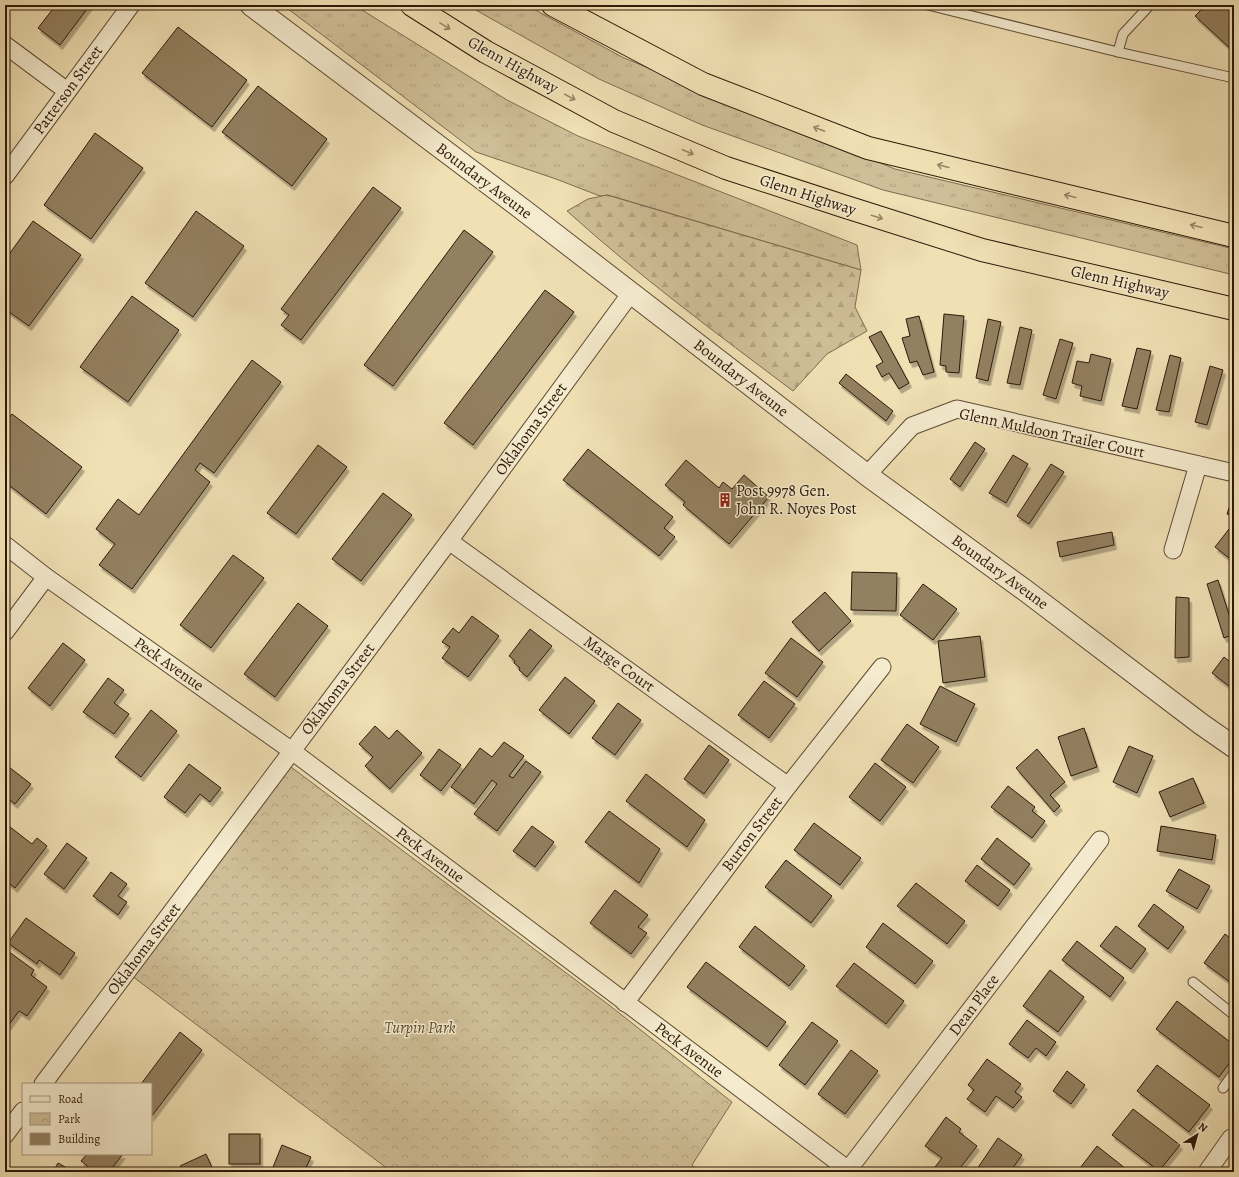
<svg xmlns="http://www.w3.org/2000/svg" width="1239" height="1177" viewBox="0 0 1239 1177" font-family="Alegreya,serif">
<style>
.grass{fill:url(#grass-tufts);stroke:#7e6c50}
.forest{fill:url(#forest-firs);stroke:#7e6c50}
.park{fill:url(#park-crowns);stroke:#7e6c50}
.building{fill:#938061;stroke:#2e1908;filter:url(#shadow)}
.lines{fill:none;stroke-linecap:round;stroke-linejoin:round}
.service-casing{stroke:#5e4b33;stroke-width:11}
.minor-casing{stroke:#5e4b33;stroke-width:19}
.tertiary-casing{stroke:#5e4b33;stroke-width:23}
.motorway-casing{stroke:#2e1908;stroke-width:24}
.service{stroke:#f5ebce;stroke-width:9}
.minor{stroke:#f5ebce;stroke-width:17}
.tertiary{stroke:#f5ebce;stroke-width:21}
.motorway{stroke:#f0e0b4;stroke-width:22}
.oneway{stroke:#998667}
.labels{text-anchor:middle;dominant-baseline:central;stroke-width:3;stroke-linejoin:round;paint-order:stroke}
.street-label{font-size:16px;fill:#2e1908;stroke:#f5ebce}
.poi-label{font-size:16px;fill:#2e1908;stroke:#f5ebce;text-anchor:start}
.park-label{font-size:16px;font-style:italic;fill:#5e4b33;stroke:#f5ebce}
</style>
<defs>
<pattern id="grass-tufts" width="24" height="20" patternUnits="userSpaceOnUse"><rect width="24" height="20" fill="#cfbe97"/><path d="M3 7l-1-3M5 7V3M7 7l1-3M15 17l-1-3M17 17v-4M19 17l1-3" fill="none" stroke="#b2a381"/></pattern>
<pattern id="forest-firs" width="22" height="20" patternUnits="userSpaceOnUse"><rect width="22" height="20" fill="#cfbe97"/><path d="M5 1l3.5 6h-7zM16 11l3.5 6h-7z" fill="#b2a381"/></pattern>
<pattern id="park-crowns" width="20" height="18" patternUnits="userSpaceOnUse"><rect width="20" height="18" fill="#cfbe97"/><path d="M2 6a3 3 0 1 1 6 0M12 15a3 3 0 1 1 6 0" fill="none" stroke="#b2a381"/></pattern>
<filter id="shadow"><feDropShadow dx="2.5" dy="4.5" stdDeviation="0" flood-color="#0004"/></filter>
</defs>
<rect width="100%" height="100%" fill="#f0e0b4"/>
<filter id="stains"><feTurbulence type="fractalNoise" baseFrequency=".005" numOctaves="4"/><feColorMatrix values="0 0 0 0 .2 0 0 0 0 .09 0 0 0 0 .02 0 0 0 .5 -.17"/></filter>
<radialGradient id="worn" r=".72"><stop offset=".6" stop-color="#630" stop-opacity="0"/><stop offset="1" stop-color="#630" stop-opacity=".3"/></radialGradient>
<g class="grass">
<polygon points="283,5 354,5 507,100 578,136 857,245 861,270 608,195 600,196 556,179 476,152"/>
<polygon points="467,5 526,5 624,58 895,169 1234,249 1234,275 883,190 702,125 599,79 513,31"/>
</g>
<path class="forest" d="M607,195L861,270L855,307L867,331L827,354L793,391C716,333 639,276 567,211L588,199Z"/>
<polygon class="park" points="291,767 609,1005 732,1102 692,1165 700,1172 392,1172 132,976"/>
<g class="building">
<polygon points="56,5 90,5 60,45 38,28"/>
<polygon points="1206,5 1234,5 1234,52 1195,16"/>
<polygon points="178,27 247,80 212,127 142,73"/>
<polygon points="258,86 327,139 292,186 222,132"/>
<polygon points="95,133 143,168 91,239 44,205"/>
<polygon points="373,187 401,208 301,340 281,325 289,315 281,309"/>
<polygon points="196,211 244,246 193,317 145,283"/>
<polygon points="33,221 81,255 29,326 5,309 5,260"/>
<polygon points="464,230 493,252 393,386 364,365"/>
<polygon points="545,290 574,312 473,445 444,423"/>
<polygon points="132,296 179,330 128,402 80,367"/>
<polygon points="944,314 964,316 959,373 946,372 946,366 940,365"/>
<polygon points="919,316 934,372 923,375 917,361 910,363 902,338 910,336 906,319"/>
<polygon points="988,319 1001,322 988,381 976,378"/>
<polygon points="1020,327 1032,330 1020,385 1007,383"/>
<polygon points="881,331 909,383 899,389 889,373 882,377 876,366 883,362 869,337"/>
<polygon points="1060,339 1073,343 1056,399 1043,395"/>
<polygon points="1137,348 1151,351 1137,409 1122,406"/>
<polygon points="1091,354 1111,359 1101,401 1080,396 1082,386 1072,383 1077,361 1089,363"/>
<polygon points="1170,355 1181,358 1169,412 1156,410"/>
<polygon points="252,360 281,382 214,473 200,463 195,470 210,482 132,589 99,565 115,544 96,529 118,499 139,515"/>
<polygon points="1210,366 1223,370 1207,425 1195,422"/>
<polygon points="846,374 893,411 886,421 839,383"/>
<polygon points="12,414 82,467 46,514 5,482 5,423"/>
<polygon points="975,442 985,449 960,487 950,479"/>
<polygon points="318,445 347,467 296,534 267,513"/>
<polygon points="588,449 673,517 664,528 675,537 659,556 563,480"/>
<polygon points="1013,455 1028,464 1006,503 989,493"/>
<polygon points="686,460 719,488 723,482 732,489 744,475 769,497 729,544 683,505 685,502 665,485"/>
<polygon points="1051,464 1064,472 1029,524 1017,516"/>
<polygon points="383,493 412,515 361,581 332,559"/>
<polygon points="1230,505 1234,507 1234,517 1227,514"/>
<polygon points="1229,529 1234,533 1234,562 1215,547"/>
<polygon points="1112,532 1114,545 1060,557 1057,542"/>
<polygon points="233,555 264,578 211,648 180,625"/>
<polygon points="852,572 897,573 896,611 851,610"/>
<polygon points="1218,580 1234,630 1234,634 1224,638 1207,584"/>
<polygon points="923,584 957,609 933,640 900,615"/>
<polygon points="825,592 851,621 819,651 792,622"/>
<polygon points="1176,597 1189,598 1189,657 1175,658"/>
<polygon points="298,603 328,626 275,697 244,674"/>
<polygon points="472,616 499,636 468,677 442,658 450,647 442,642 453,628 459,633"/>
<polygon points="530,629 552,646 527,677 519,670 520,668 514,663 515,661 509,656"/>
<polygon points="980,636 985,677 943,683 938,641"/>
<polygon points="791,638 823,662 797,697 765,673"/>
<polygon points="63,643 85,660 50,706 28,688"/>
<polygon points="1224,657 1234,665 1234,690 1212,673"/>
<polygon points="565,677 595,701 569,734 539,710"/>
<polygon points="108,678 124,690 114,703 129,714 114,734 83,712"/>
<polygon points="764,681 795,704 769,738 738,715"/>
<polygon points="940,686 975,704 956,742 920,724"/>
<polygon points="618,703 641,720 615,755 592,738"/>
<polygon points="151,710 177,731 141,777 115,757"/>
<polygon points="907,724 939,747 913,783 881,760"/>
<polygon points="375,726 389,739 397,730 422,753 390,789 365,766 373,757 359,744"/>
<polygon points="1084,728 1097,767 1071,776 1058,737"/>
<polygon points="504,742 524,756 509,776 513,778 526,761 541,772 497,831 474,814 497,784 492,780 474,804 451,787 480,748 492,757"/>
<polygon points="709,745 729,760 704,794 684,779"/>
<polygon points="1129,746 1153,756 1137,793 1113,782"/>
<polygon points="439,749 461,765 441,791 420,775"/>
<polygon points="1037,749 1065,782 1050,795 1060,806 1054,812 1016,768"/>
<polygon points="875,763 906,787 880,821 849,797"/>
<polygon points="5,764 31,784 15,804 5,796"/>
<polygon points="189,764 221,788 210,802 200,794 185,813 164,797"/>
<polygon points="646,774 705,820 687,847 626,801"/>
<polygon points="1193,778 1204,803 1170,817 1159,792"/>
<polygon points="1008,786 1035,807 1032,811 1045,821 1032,838 991,807"/>
<polygon points="609,811 660,849 639,883 585,842"/>
<polygon points="5,823 32,844 37,838 47,846 15,888 5,880"/>
<polygon points="814,823 861,858 840,885 794,850"/>
<polygon points="532,826 554,842 535,867 513,851"/>
<polygon points="1161,826 1216,835 1212,860 1157,851"/>
<polygon points="997,838 1030,864 1014,885 981,859"/>
<polygon points="67,843 87,858 64,889 44,874"/>
<polygon points="786,860 832,896 811,923 765,887"/>
<polygon points="977,865 1010,890 998,906 965,881"/>
<polygon points="1179,869 1210,886 1197,909 1166,891"/>
<polygon points="111,872 127,884 118,896 127,902 118,915 93,896"/>
<polygon points="916,883 965,921 947,944 897,906"/>
<polygon points="615,890 648,915 638,927 647,933 631,954 590,923"/>
<polygon points="1154,904 1184,927 1168,949 1138,926"/>
<polygon points="26,918 75,953 60,975 39,960 37,964 8,943"/>
<polygon points="883,923 933,961 915,984 866,947"/>
<polygon points="755,926 805,966 789,986 739,947"/>
<polygon points="1116,926 1146,949 1131,969 1100,946"/>
<polygon points="1225,934 1234,941 1234,985 1204,963"/>
<polygon points="1077,941 1124,978 1110,997 1062,960"/>
<polygon points="5,949 34,970 31,975 47,987 27,1016 19,1011 5,1030"/>
<polygon points="706,962 786,1022 767,1047 687,987"/>
<polygon points="854,963 904,1001 886,1024 836,986"/>
<polygon points="1050,970 1084,997 1058,1032 1023,1006"/>
<polygon points="1177,1001 1234,1045 1234,1057 1219,1077 1156,1029"/>
<polygon points="1027,1020 1056,1042 1046,1056 1036,1048 1028,1058 1009,1044"/>
<polygon points="812,1022 838,1041 805,1085 779,1065"/>
<polygon points="180,1032 202,1050 151,1117 151,1084 141,1084"/>
<polygon points="851,1050 878,1071 845,1114 818,1094"/>
<polygon points="987,1059 1021,1084 1015,1092 1022,1097 1013,1108 996,1096 985,1112 967,1099 974,1090 968,1085"/>
<polygon points="1157,1065 1210,1105 1189,1132 1137,1091"/>
<polygon points="1067,1071 1085,1085 1071,1104 1053,1091"/>
<polygon points="1133,1109 1180,1145 1159,1171 1112,1135"/>
<polygon points="946,1117 961,1129 959,1132 977,1146 957,1172 931,1172 942,1158 925,1146"/>
<rect x="229" y="1134" width="31" height="30"/>
<polygon points="998,1138 1022,1155 1010,1172 975,1172"/>
<polygon points="282,1145 311,1157 304,1172 271,1172"/>
<polygon points="1097,1146 1130,1172 1077,1172"/>
<polygon points="87,1154 123,1154 109,1172 95,1172 81,1161"/>
<polygon points="206,1154 214,1172 183,1172 180,1166"/>
<polygon points="58,1163 74,1172 53,1172"/>
</g>
<g class="lines">
<defs>
<g id="service">
<polyline points="928,5 1118,52 1234,78"/>
<polyline points="1118,52 1123,34 1150,5"/>
<polyline points="1193,982 1234,1015"/>
<polyline points="1223,1088 1234,1073"/>
</g>
<g id="minor">
<polyline points="5,45 67,91"/>
<polyline points="5,176 131,5"/>
<polyline points="867,475 912,426 957,409 1234,473"/>
<polyline points="449,541 788,786"/>
<polyline points="5,545 46,577 292,751 851,1172"/>
<polyline points="1173,550 1198,465"/>
<polyline points="5,632 46,577"/>
<polyline points="625,1003 788,786 882,667"/>
<polyline points="43,1084 449,541 631,293"/>
<polyline points="5,1135 23,1111"/>
<polyline points="848,1170 1100,840"/>
<polyline points="1207,1172 1231,1138"/>
</g>
<polyline id="tertiary" points="251,5 526,212 867,475 1026,591 1201,724 1234,747"/>
<g id="motorway">
<polyline points="412,5 486,52 614,121 726,168 843,206 982,250 1234,309"/>
<polyline points="553,5 703,84 868,148 1234,236"/>
</g>
</defs>
<use href="#service" class="service-casing"/>
<use href="#minor" class="minor-casing"/>
<use href="#tertiary" class="tertiary-casing"/>
<use href="#motorway" class="motorway-casing"/>
<use href="#service" class="service"/>
<use href="#minor" class="minor"/>
<use href="#tertiary" class="tertiary"/>
<use href="#motorway" class="motorway"/>
</g>
<defs><path id="oneway-shaft" d="M-6 0H5M1.5-3L5.5 0L1.5 3" fill="none" stroke-width="1.6" stroke-linecap="round" stroke-linejoin="round"/></defs>
<g class="oneway">
<use href="#oneway-shaft" transform="translate(445 26) rotate(32)"/>
<use href="#oneway-shaft" transform="translate(570 97) rotate(28)"/>
<use href="#oneway-shaft" transform="translate(819 129) rotate(-159)"/>
<use href="#oneway-shaft" transform="translate(688 152) rotate(23)"/>
<use href="#oneway-shaft" transform="translate(943 166) rotate(-166)"/>
<use href="#oneway-shaft" transform="translate(1070 196) rotate(-166)"/>
<use href="#oneway-shaft" transform="translate(877 217) rotate(17)"/>
<use href="#oneway-shaft" transform="translate(1196 226) rotate(-166)"/>
</g>
<defs>
<symbol id="building-bare" viewBox="-9 -9 18 18"><path d="M-4-6H4V6H1V3H-1V6H-4ZM-2.5-4.3h1.7v1.8h-1.7ZM.8-4.3h1.7v1.8H.8ZM-2.5-1h1.7V.8h-1.7ZM.8-1h1.7V.8H.8Z" fill="#8f2418" stroke="#f5ebce" stroke-width="2.5" paint-order="stroke"/></symbol>
</defs>
<g fill-rule="evenodd">
<use href="#building-bare" x="715" y="490" width="20" height="20"/>
</g>
<g class="labels">
<g class="street-label">
<text transform="translate(513 65) rotate(29)">Glenn Highway</text>
<text transform="translate(68 90) rotate(-54)">Patterson Street</text>
<text transform="translate(484 181) rotate(37)">Boundary Aveune</text>
<text transform="translate(808 195) rotate(18)">Glenn Highway</text>
<text transform="translate(1120 282) rotate(13)">Glenn Highway</text>
<text transform="translate(741 378) rotate(38)">Boundary Aveune</text>
<text transform="translate(531 429) rotate(-54)">Oklahoma Street</text>
<text transform="translate(1052 433) rotate(12)">Glenn Muldoon Trailer Court</text>
<text transform="translate(1000 572) rotate(36)">Boundary Aveune</text>
<text transform="translate(169 664) rotate(35)">Peck Avenue</text>
<text transform="translate(619 664) rotate(36)">Marge Court</text>
<text transform="translate(338 689) rotate(-53)">Oklahoma Street</text>
<text transform="translate(752 834) rotate(-53)">Burton Street</text>
<text transform="translate(430 855) rotate(37)">Peck Avenue</text>
<text transform="translate(144 949) rotate(-53)">Oklahoma Street</text>
<text transform="translate(974 1005) rotate(-53)">Dean Place</text>
<text transform="translate(689 1050) rotate(37)">Peck Avenue</text>
</g>
<g class="poi-label">
<text x="736" y="491">Post 9978 Gen.<tspan x="736" dy="18">John R. Noyes Post</tspan></text>
</g>
<g class="park-label">
<text x="420" y="1028">Turpin Park</text>
</g>
</g>
<rect width="1239" height="1177" fill="none" stroke="#f0e0b4" stroke-width="20"/>
<rect x="6" y="6" width="1227" height="1165" fill="none" stroke="#2e1908" stroke-width="2"/>
<rect x="10" y="10" width="1219" height="1157" fill="none" stroke="#2e1908"/>
<rect x="22" y="1083" width="130" height="72" fill="#f5ebce" stroke="#a5977f"/>
<rect x="30" y="1096" width="20" height="6" fill="#f5ebce" stroke="#a5977f"/>
<text x="58" y="1103" font-size="12" fill="#2e1908">Road</text>
<rect x="30" y="1113" width="20" height="12" fill="url(#park-crowns)" stroke="#a5977f"/>
<text x="58" y="1123" font-size="12" fill="#2e1908">Park</text>
<rect x="30" y="1133" width="20" height="12" fill="#938061" stroke="#a5977f"/>
<text x="58" y="1143" font-size="12" fill="#2e1908">Building</text>
<g transform="translate(1197 1135) rotate(37)" stroke="#f5ebce" stroke-width="3" paint-order="stroke">
<path d="M0-3L7 15L0 10L-7 15Z" fill="#2e1908"/>
<text y="-6" font-size="11" font-weight="bold" text-anchor="middle" fill="#2e1908">N</text>
</g>
<rect width="100%" height="100%" filter="url(#stains)"/>
<rect width="100%" height="100%" fill="url(#worn)"/>
</svg>
